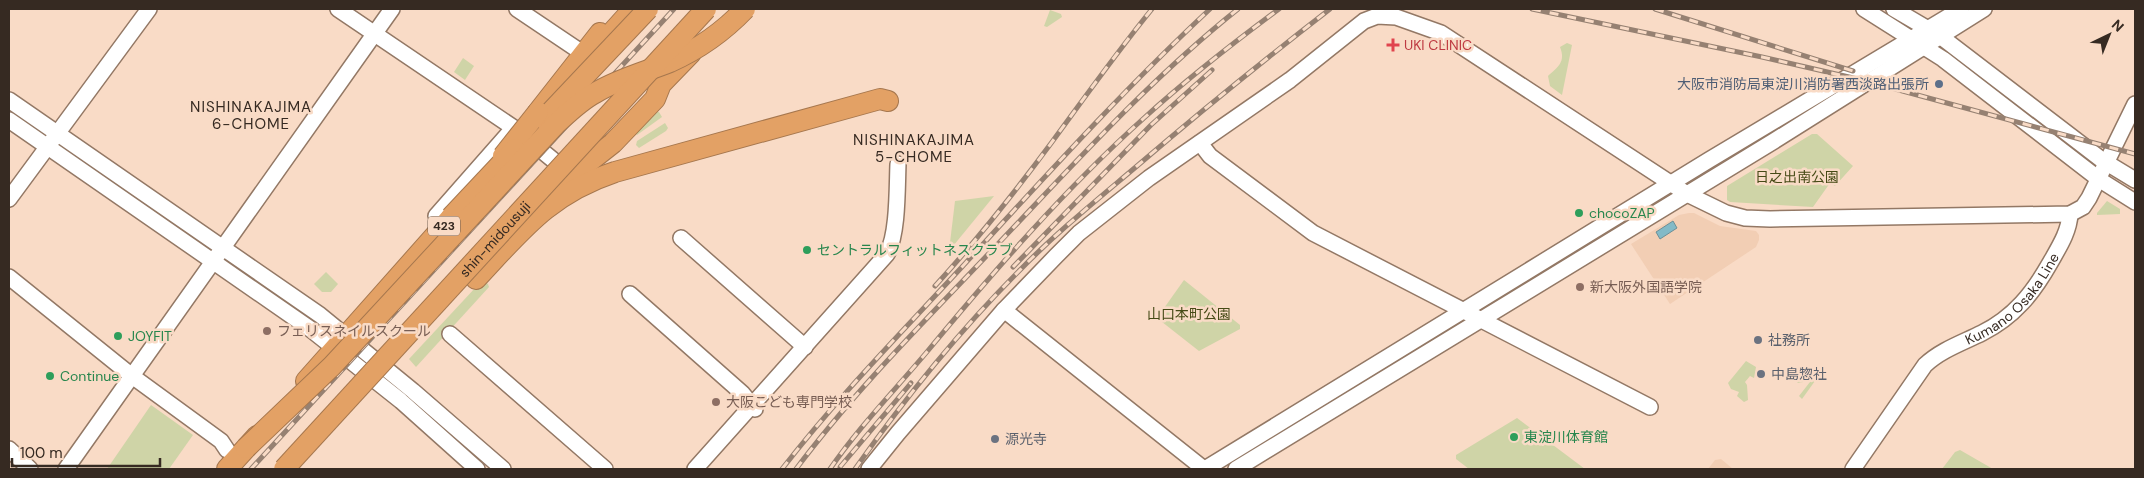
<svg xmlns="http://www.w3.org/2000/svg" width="2144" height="478" viewBox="0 0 2144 478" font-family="'DM Sans','Noto Sans JP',sans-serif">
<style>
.built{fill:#f2ceb4}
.green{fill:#cfd4a7}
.water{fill:#83bac7;stroke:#6c8f96}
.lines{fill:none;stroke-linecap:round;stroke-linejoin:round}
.secondary-casing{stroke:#937865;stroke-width:18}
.highway-casing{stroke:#a6774e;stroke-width:22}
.secondary{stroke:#fff;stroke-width:15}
.highway{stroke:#e3a165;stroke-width:20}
.rail-casing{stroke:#968172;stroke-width:5}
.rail{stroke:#f9dbc6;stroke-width:3;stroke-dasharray:9;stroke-linecap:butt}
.highway-bridge-casing{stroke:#a6774e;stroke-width:22;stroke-linecap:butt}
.highway-bridge{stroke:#e3a165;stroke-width:20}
.health-dot{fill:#e0444e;stroke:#f9dbc6;stroke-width:2}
.service-dot{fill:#5c6f8a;stroke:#f9dbc6;stroke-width:2}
.leisure-dot{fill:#2e9e5b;stroke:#f9dbc6;stroke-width:2}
.education-dot{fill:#8d6e63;stroke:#f9dbc6;stroke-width:2}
.worship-dot{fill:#6b7280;stroke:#f9dbc6;stroke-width:2}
.labels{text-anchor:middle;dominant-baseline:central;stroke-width:5;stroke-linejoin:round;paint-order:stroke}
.shield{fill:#f9dbc6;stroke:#705f53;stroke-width:1}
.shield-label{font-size:12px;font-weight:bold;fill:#362a22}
.health-label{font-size:14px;fill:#be3a42;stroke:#f9dbc6;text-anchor:start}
.service-label{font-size:14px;fill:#4e5e75;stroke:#f9dbc6;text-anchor:end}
.park-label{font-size:14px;fill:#464a16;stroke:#f9dbc6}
.leisure-label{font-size:14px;fill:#27864d;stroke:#f9dbc6;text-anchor:start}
.street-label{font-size:14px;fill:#362a22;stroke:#f9dbc6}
.education-label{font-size:14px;fill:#785e54;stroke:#f9dbc6;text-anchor:start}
.worship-label{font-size:14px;fill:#5b616d;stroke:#f9dbc6;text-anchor:start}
.neighbourhood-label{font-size:15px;letter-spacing:1px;fill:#362a22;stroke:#f9dbc6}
</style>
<rect width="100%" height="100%" fill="#f9dbc6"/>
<g class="built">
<polygon points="1689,213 1694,213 1720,226 1756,231 1759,235 1759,240 1756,247 1670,304 1631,244 1679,215"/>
<polygon points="1721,459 1733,469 1708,469 1715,460"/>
</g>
<g class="green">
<polygon points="1050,10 1061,14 1062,17 1047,27 1044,26"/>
<path d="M1567,43L1572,45L1562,95L1550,86L1548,76C1558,67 1566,62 1560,47Z"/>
<polygon points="463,58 474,66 465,80 454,72"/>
<polygon points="656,112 659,112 662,117 637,135 636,134"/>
<polygon points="665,123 668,128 666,131 639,148 636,145 637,141"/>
<polygon points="1812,134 1817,134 1853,166 1835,186 1830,183 1813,207 1730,202 1727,200 1727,186"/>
<polygon points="72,154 199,241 199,242 198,242"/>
<polygon points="994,196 949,251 955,201"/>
<polygon points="2107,201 2120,209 2120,214 2097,215 2097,213"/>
<polygon points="236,266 311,318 310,319 235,268"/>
<polygon points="326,272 338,284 331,292 322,292 314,284"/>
<polygon points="1184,280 1240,325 1240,329 1199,351 1157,318"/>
<polygon points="485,282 488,284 489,287 416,367 409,359 476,287"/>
<polygon points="1746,361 1756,367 1754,378 1750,376 1745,382 1747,385 1748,400 1744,402 1737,396 1739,392 1731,389 1728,383"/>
<polygon points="1811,368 1813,370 1803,382 1797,383 1806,370"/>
<polygon points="1817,373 1820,374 1802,399 1799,396"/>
<polygon points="151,405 193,435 169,469 107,469"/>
<polygon points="1517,418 1585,469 1469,469 1456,459 1456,455"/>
<polygon points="1960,450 1993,469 1942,469 1955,452"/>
</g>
<polygon class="water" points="1673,221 1677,228 1660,239 1656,232"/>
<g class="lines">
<defs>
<g id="secondary">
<polyline points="338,9 514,128 569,173"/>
<polyline points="517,9 578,50"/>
<polyline points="1864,9 1943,59 2100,180 2135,202"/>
<polyline points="1894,9 1940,36 2102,160 2135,180"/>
<polyline points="9,100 320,315 413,391 503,469"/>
<polyline points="9,120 309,328 401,401 477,469"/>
<polyline points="1200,143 1210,156 1313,233 1650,407"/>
<polyline points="9,199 149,9"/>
<polyline points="436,216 509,133"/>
<polyline points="681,238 805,347"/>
<polyline points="9,277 132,376 221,441 227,450"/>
<polyline points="630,294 742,393 755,409"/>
<polyline points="1004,310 1204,469"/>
<polyline points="450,334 605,469"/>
<polyline points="9,449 30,469"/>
<polyline points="66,469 392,9"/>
<path d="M695,469L887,254C898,234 897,189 898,164"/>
<polyline points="869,469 898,433 1004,310 1056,256 1079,233 1149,178 1290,80 1364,21 1377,16 1396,17 1441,33 1687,194 1726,213 1745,218 1770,219 2070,214 2083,207 2089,198 2135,104"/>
<polyline points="1205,469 1709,160 1961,9"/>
<polyline points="1236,469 1774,141 1984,9"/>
<path id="s1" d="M1853,469L1925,365C1941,350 1962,343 1982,333C2014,317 2033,293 2050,263C2059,247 2069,232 2070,214"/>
</g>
<g id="highway">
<polyline points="596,50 633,9"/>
<polyline points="538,112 600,33"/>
<polyline points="538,202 613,143 655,99 661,84 691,53"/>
<path d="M476,279C522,230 549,194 615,172L880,99L888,101"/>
<polyline points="306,381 463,204"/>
<polyline points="227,469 257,436"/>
</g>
</defs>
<use href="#secondary" class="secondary-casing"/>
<use href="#highway" class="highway-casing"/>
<use href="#secondary" class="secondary"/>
<use href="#highway" class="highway"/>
<defs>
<g id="rail">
<polyline points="1532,9 1762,57 1862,80 2135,154"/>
<polyline points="1655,9 1853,71"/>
<polyline points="1013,267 1151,125 1212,70"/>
<path d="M935,286C977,240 1015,192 1052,142C1085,97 1117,52 1152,9"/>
<polyline points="840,467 911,383"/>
<polyline points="251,469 674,9"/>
<path d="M782,469C837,398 900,334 961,268C1042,180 1122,91 1210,9"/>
<path d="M796,469C856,389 927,319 995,247C1074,164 1149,80 1238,9"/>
<path d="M830,469C858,428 894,391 926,353C994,271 1065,189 1144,118C1187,79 1233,43 1279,9"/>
<path d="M855,469C905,398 960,330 1021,269C1057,232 1098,199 1137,166C1200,112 1264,60 1330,9"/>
</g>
</defs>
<use href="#rail" class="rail-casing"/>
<use href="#rail" class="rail"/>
<defs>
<g id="highway-bridge">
<polyline points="544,119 648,9"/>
<polyline points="503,156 538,112"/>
<polyline points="451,217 515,149"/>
<path d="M246,448L332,366L556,124C568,113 580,101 595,93C618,79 645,72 670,62C699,49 723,32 745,9"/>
<path id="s2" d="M284,469L706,9"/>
</g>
</defs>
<use href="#highway-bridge" class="highway-bridge-casing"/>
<use href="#highway-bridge" class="highway-bridge"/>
</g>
<path class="health-dot" d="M1390.5 37.5h5v5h5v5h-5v5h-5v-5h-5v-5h5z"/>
<circle class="service-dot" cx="1939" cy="84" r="5"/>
<g class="leisure-dot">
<circle cx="1579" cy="213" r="5"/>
<circle cx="807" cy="250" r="5"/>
<circle cx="118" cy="336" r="5"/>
<circle cx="50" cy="376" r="5"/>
<circle cx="1514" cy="437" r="5"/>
</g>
<g class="education-dot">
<circle cx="1580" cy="287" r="5"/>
<circle cx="267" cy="331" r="5"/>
<circle cx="716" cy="402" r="5"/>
</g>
<g class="worship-dot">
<circle cx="1758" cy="340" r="5"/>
<circle cx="1761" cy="374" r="5"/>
<circle cx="995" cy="439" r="5"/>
</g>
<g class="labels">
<rect class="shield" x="428" y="216.5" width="32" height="19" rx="4"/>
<g class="shield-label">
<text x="444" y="226">423</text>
</g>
<g class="health-label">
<text x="1404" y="45">UKI CLINIC</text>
</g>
<g class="service-label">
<text x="1929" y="84">大阪市消防局東淀川消防署西淡路出張所</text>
</g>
<g class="park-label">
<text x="1797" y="177">日之出南公園</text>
<text x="1189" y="314">山口本町公園</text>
</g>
<g class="leisure-label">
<text x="1589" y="213">chocoZAP</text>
<text x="817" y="250">セントラルフィットネスクラブ</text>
<text x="128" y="336">JOYFIT</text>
<text x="60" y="376">Continue</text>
<text x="1524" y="437">東淀川体育館</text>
</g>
<g class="street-label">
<text stroke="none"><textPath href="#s2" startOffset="312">shin-midousuji</textPath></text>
<text stroke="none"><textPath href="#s1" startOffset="238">Kumano Osaka Line</textPath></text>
</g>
<g class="education-label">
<text x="1590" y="287">新大阪外国語学院</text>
<text x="277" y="331">フェリスネイルスクール</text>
<text x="726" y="402">大阪こども専門学校</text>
</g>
<g class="worship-label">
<text x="1768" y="340">社務所</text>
<text x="1771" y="374">中島惣社</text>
<text x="1005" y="439">源光寺</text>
</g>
<g class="neighbourhood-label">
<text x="251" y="107">NISHINAKAJIMA<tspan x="251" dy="17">6-CHOME</tspan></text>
<text x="914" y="140">NISHINAKAJIMA<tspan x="914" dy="17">5-CHOME</tspan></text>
</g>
</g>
<rect width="2144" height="478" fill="none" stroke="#362a22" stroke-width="20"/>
<g transform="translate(2109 35) rotate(43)" stroke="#f9dbc6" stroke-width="4" paint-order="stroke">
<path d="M0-4L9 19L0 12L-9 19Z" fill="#362a22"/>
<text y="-8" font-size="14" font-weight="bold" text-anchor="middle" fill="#362a22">N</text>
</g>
<path d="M12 458v8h148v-8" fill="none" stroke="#362a22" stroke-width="2.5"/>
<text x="20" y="458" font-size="15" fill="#362a22" stroke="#f9dbc6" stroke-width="4" paint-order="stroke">100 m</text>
</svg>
